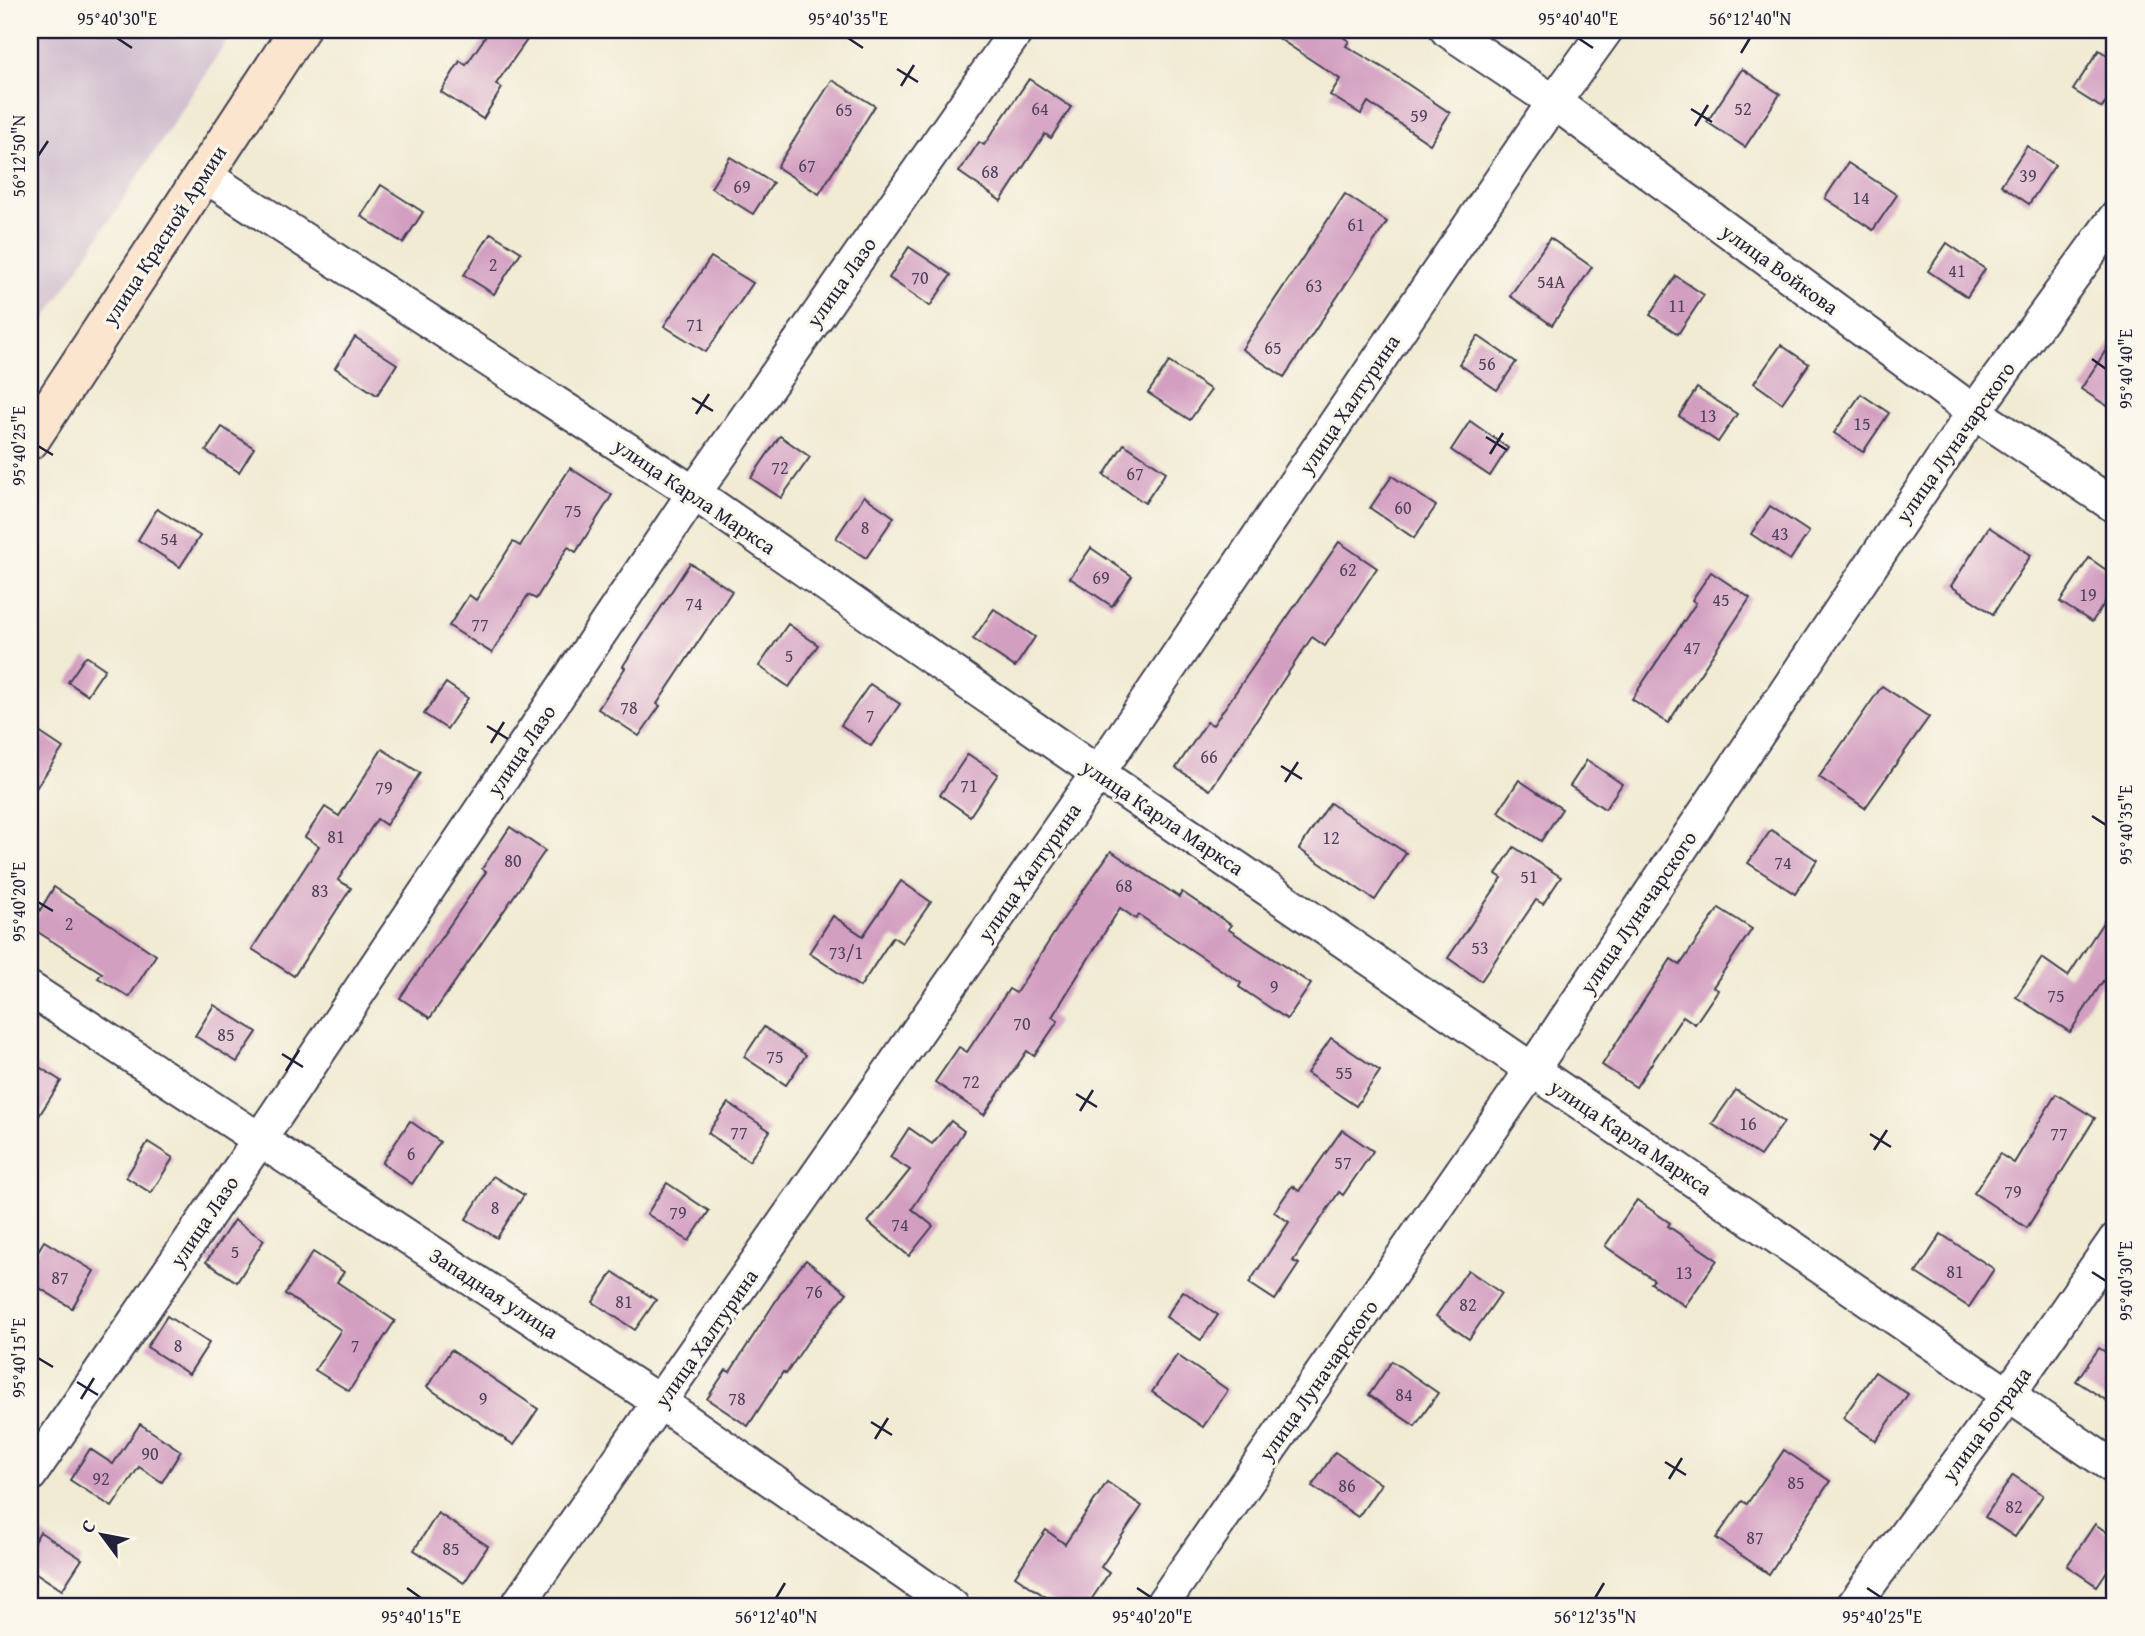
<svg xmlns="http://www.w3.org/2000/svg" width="2145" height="1636" viewBox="0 0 2145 1636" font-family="'Gentium Book Plus',serif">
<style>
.industrial{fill:#d0bdce}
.building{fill:#d39fc1}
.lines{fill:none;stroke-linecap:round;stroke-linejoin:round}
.street-casing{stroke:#414052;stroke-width:37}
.secondary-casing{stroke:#414052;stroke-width:42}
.street{stroke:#fff;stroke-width:33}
.secondary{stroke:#fce5cf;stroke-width:38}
.ticks{fill:none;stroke:#22223b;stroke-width:2.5}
.labels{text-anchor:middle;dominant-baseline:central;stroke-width:6;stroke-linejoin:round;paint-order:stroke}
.number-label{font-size:18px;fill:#4e415c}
.street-label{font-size:21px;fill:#22223b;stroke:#fbf7ec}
.neatline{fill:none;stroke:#22223b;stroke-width:2.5}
.ticks-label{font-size:18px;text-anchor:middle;fill:#22223b}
</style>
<rect width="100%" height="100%" fill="#fbf7ec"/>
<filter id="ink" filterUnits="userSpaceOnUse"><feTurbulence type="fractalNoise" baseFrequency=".0143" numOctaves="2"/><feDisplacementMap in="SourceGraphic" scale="14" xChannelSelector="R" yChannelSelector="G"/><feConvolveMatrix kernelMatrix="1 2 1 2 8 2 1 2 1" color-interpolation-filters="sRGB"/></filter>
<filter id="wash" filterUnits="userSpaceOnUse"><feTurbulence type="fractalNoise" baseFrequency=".00686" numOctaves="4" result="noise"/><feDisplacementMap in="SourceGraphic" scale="28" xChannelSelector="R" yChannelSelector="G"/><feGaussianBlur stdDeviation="1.57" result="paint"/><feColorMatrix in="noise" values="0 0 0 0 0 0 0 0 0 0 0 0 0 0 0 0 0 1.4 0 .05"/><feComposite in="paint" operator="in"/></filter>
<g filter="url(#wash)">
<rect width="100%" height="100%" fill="#f1ebd4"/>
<polygon class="industrial" points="30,30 234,30 30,342"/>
<g id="blocks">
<g class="building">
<polygon points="490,30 534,30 496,84 502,88 483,119 441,92 460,61 466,65"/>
<polygon points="1266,30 1332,30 1349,41 1346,46 1387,70 1450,113 1430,144 1368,102 1361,114 1330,95 1340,79"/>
<polygon points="2099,50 2115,61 2115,87 2102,108 2073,90"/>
<polygon points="1742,69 1780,94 1745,147 1707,122"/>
<polygon points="1029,79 1071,107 1051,138 1045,134 1001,201 959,172 979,142 984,145"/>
<polygon points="832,80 875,106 819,194 777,167"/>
<polygon points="2027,146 2055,165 2029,204 2001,185"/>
<polygon points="730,157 773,183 753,214 711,188"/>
<polygon points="1848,163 1897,195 1873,230 1825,198"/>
<polygon points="381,185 423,212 403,243 361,216"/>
<polygon points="1345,194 1387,222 1284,377 1242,349"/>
<polygon points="491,233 521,252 494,294 464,275"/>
<polygon points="1550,238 1592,267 1552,325 1510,296"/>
<polygon points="1947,243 1985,269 1967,297 1928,271"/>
<polygon points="909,247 951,275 930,306 889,278"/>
<polygon points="711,257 753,283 706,352 664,326"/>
<polygon points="1676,276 1704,295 1678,334 1650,315"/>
<polygon points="1478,336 1516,362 1497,390 1459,364"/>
<polygon points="2115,336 2115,411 2081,389"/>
<polygon points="355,337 397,364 377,395 335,368"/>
<polygon points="1781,345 1809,364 1782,403 1754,383"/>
<polygon points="1169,362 1211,390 1190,420 1148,393"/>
<polygon points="1697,388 1737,414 1718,442 1679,416"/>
<polygon points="1861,394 1889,413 1863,452 1834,433"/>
<polygon points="1470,421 1508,448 1490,476 1451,450"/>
<polygon points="222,427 254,448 239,472 206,451"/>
<polygon points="780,436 810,457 781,498 751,478"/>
<polygon points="1124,444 1166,472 1145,503 1104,475"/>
<polygon points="570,468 612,495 576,552 568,547 536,599 528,595 492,653 449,626 469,595 476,600 513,542 520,546"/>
<polygon points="1392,476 1436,506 1414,538 1370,508"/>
<polygon points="864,496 894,517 866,558 836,538"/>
<polygon points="1770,506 1809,532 1790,560 1751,534"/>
<polygon points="157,509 200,536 180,567 138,540"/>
<polygon points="1989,527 2031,555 1993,614 1951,586"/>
<polygon points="1339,542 1377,568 1325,646 1312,637 1210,790 1176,768 1207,722 1213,725"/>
<polygon points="1091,548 1132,576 1112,606 1070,578"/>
<polygon points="2089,558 2115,576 2115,587 2092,622 2060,602"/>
<polygon points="690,563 732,591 657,704 660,706 639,736 598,709 625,668 623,666"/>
<polygon points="1711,572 1750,598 1668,723 1632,699 1696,603 1692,600"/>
<polygon points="994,609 1035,637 1015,667 973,639"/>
<polygon points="788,624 818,645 789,687 759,666"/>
<polygon points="86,656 105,669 87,695 68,682"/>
<polygon points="446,683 468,698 447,729 424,714"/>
<polygon points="870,684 900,704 871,746 841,725"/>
<polygon points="1882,686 1929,717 1865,808 1819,777"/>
<polygon points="30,726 63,748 30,797"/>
<polygon points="382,749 420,773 386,825 377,819 338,880 351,888 294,976 252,949 319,846 305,837 325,807 339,816"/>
<polygon points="968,754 998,774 970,816 940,795"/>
<polygon points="1587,760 1622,784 1605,809 1570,786"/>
<polygon points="1519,780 1562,809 1541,841 1498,812"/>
<polygon points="1330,803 1406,853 1375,900 1299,849"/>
<polygon points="510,827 545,851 430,1018 400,998 486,872 482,869"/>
<polygon points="1771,830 1817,860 1795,894 1748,863"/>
<polygon points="1514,847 1561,877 1543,904 1536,900 1481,981 1448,958 1502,878 1496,874"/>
<polygon points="1111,851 1179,897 1182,892 1231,925 1228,929 1311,984 1287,1019 1239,987 1241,983 1139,915 1136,919 1120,908 1052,1017 1058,1021 1034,1056 1027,1051 984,1115 935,1082 959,1047 967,1052 1009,989 1016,993 1062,921"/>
<polygon points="901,881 931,902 902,943 893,937 860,987 809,953 833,916 863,936"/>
<polygon points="54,887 156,955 129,997 98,978 102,973 30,927"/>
<polygon points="2115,904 2115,989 2103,981 2070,1032 2016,997 2042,958 2068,976"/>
<polygon points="1719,908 1752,929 1713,987 1718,990 1695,1024 1683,1016 1636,1087 1602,1065 1671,959 1680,965"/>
<polygon points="214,1005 257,1032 237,1062 195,1036"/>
<polygon points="764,1027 806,1055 786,1085 744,1057"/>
<polygon points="1331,1038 1380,1071 1356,1106 1307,1073"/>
<polygon points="30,1061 61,1081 30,1130"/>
<polygon points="1736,1090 1784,1122 1760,1156 1712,1124"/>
<polygon points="2056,1094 2095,1118 2027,1228 1974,1193 2000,1154 2014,1163"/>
<polygon points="728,1103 770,1131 749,1161 708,1133"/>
<polygon points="410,1121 440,1142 412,1184 382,1163"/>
<polygon points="951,1121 964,1131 912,1209 933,1226 909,1256 868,1222 910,1170 890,1157 909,1128 932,1144"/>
<polygon points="1342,1130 1373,1151 1343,1195 1339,1192 1293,1261 1299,1264 1275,1300 1249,1283 1289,1222 1274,1212 1292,1186 1299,1191"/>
<polygon points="148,1142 173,1158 151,1193 126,1177"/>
<polygon points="493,1176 524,1195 497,1238 466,1219"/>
<polygon points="667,1183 709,1211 689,1241 647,1214"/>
<polygon points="1637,1200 1670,1223 1668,1226 1717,1260 1685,1306 1651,1283 1654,1280 1605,1246"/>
<polygon points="234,1220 264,1240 237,1282 206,1262"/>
<polygon points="1941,1234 1994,1269 1969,1307 1916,1273"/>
<polygon points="44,1241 94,1271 72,1308 30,1282 30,1264"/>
<polygon points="313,1252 344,1272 337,1282 395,1321 349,1391 315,1370 341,1330 285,1294"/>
<polygon points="806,1260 847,1293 808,1341 786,1374 783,1372 748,1426 707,1399 726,1370 730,1372 788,1282"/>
<polygon points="1468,1270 1501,1293 1469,1339 1436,1316"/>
<polygon points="613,1272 656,1300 635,1330 593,1302"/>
<polygon points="1183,1291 1218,1315 1201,1340 1166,1317"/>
<polygon points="167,1316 209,1343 189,1374 147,1347"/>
<polygon points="2099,1348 2115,1358 2115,1406 2076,1381"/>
<polygon points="451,1350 538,1409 514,1445 427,1387"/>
<polygon points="1177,1355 1228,1390 1203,1427 1152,1392"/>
<polygon points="1392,1361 1438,1393 1415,1426 1369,1395"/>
<polygon points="1875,1372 1908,1394 1876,1441 1843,1418"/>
<polygon points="140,1424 181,1451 162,1482 139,1467 112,1507 70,1480 90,1449 113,1464"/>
<polygon points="1784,1450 1830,1481 1769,1574 1716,1538 1742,1501 1747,1504"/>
<polygon points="1335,1452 1381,1484 1358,1517 1312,1486"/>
<polygon points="2013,1475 2043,1495 2015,1537 1985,1517"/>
<polygon points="1107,1482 1142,1506 1101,1567 1109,1573 1087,1606 1059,1606 1015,1576 1046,1530 1065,1544"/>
<polygon points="438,1513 488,1546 464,1583 414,1550"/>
<polygon points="2095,1524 2115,1538 2115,1559 2097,1586 2067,1566"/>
<polygon points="40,1532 82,1559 62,1590 30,1569 30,1548"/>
</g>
</g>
</g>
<g filter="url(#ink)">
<use href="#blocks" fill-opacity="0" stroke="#414052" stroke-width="2"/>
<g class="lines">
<defs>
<g id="street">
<polyline points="1447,30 1554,102 1974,412 2115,506"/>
<polyline points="204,175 694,493 1098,773 2115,1468"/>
<polyline points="30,989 661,1403 952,1606"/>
<polyline points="30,1475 260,1139 694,493 1017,30"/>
<polyline points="517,1606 1098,773 1554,102 1606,30"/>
<polyline points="1161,1606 1532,1070 1974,412 2115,218"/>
<polyline points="1853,1606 2008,1395 2115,1240"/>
</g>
<polyline id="secondary" points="30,440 299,30"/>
</defs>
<use href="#street" class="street-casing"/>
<use href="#secondary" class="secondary-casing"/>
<use href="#street" class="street"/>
<use href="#secondary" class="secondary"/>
</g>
</g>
<path class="ticks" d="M117,38L132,48M848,38L863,48M1578,38L1593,48M1741,53L1750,38M897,69L918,82M901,86L914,65M1691,109L1712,122M1695,126L1708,105M38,156L48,141M2092,359L2106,369M692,398L713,411M696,414L709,394M1486,437L1507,450M38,446L53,455M1490,454L1503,433M487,726L508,739M491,743L504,722M1281,766L1302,779M1285,782L1298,762M2092,816L2106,825M38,902L53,911M282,1054L303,1067M286,1071L299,1050M1076,1094L1097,1107M1080,1111L1093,1090M1870,1134L1891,1147M1874,1150L1887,1130M2092,1272L2106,1281M38,1358L53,1367M77,1382L98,1395M81,1399L94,1378M871,1422L892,1435M875,1439L888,1418M1665,1462L1686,1475M1669,1479L1682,1458M407,1588L421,1598M1137,1588L1152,1598M1867,1588L1882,1598M776,1598L785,1583M1595,1598L1604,1583"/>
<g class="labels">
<g class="number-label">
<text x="1040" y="108">64</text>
<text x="1743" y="108">52</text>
<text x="844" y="109">65</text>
<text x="1419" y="115">59</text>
<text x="807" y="165">67</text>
<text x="990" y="171">68</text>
<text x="2028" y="175">39</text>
<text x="742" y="186">69</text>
<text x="1861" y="197">14</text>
<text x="1356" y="224">61</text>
<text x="493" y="264">2</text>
<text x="1957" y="270">41</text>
<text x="920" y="277">70</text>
<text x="1551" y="281">54А</text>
<text x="1314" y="285">63</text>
<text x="1677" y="305">11</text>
<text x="695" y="324">71</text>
<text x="1273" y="347">65</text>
<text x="1487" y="363">56</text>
<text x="1708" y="415">13</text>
<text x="1862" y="423">15</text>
<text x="780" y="467">72</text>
<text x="1135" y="473">67</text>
<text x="1403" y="507">60</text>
<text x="573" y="510">75</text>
<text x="865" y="527">8</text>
<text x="1780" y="533">43</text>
<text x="169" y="538">54</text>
<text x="1348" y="569">62</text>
<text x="1101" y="577">69</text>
<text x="2088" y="594">19</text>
<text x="1721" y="599">45</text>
<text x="694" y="603">74</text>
<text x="480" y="624">77</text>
<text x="1692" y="647">47</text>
<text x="789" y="655">5</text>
<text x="629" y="707">78</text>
<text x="870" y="715">7</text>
<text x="1209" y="756">66</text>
<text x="969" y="785">71</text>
<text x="384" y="787">79</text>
<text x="336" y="836">81</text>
<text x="1331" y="837">12</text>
<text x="513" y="860">80</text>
<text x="1783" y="862">74</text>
<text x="1529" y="876">51</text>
<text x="1124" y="885">68</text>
<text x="320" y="890">83</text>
<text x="69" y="923">2</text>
<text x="1480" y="947">53</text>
<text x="846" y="952">73/1</text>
<text x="1274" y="986">9</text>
<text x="2056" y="995">75</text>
<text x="1022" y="1023">70</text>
<text x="226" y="1034">85</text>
<text x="775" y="1056">75</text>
<text x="1344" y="1072">55</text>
<text x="971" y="1081">72</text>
<text x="1748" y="1123">16</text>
<text x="739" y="1132">77</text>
<text x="2059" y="1133">77</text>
<text x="411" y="1153">6</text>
<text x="1343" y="1162">57</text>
<text x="2013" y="1191">79</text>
<text x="495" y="1207">8</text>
<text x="678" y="1212">79</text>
<text x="900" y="1224">74</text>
<text x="235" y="1251">5</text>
<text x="1955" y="1271">81</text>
<text x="1684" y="1272">13</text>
<text x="60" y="1277">87</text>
<text x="814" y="1291">76</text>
<text x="624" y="1301">81</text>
<text x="1468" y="1304">82</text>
<text x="178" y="1345">8</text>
<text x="355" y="1345">7</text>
<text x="1404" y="1394">84</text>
<text x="483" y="1398">9</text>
<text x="737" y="1398">78</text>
<text x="150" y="1453">90</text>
<text x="101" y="1478">92</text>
<text x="1796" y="1482">85</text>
<text x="1347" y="1485">86</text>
<text x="2014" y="1506">82</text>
<text x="1755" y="1537">87</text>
<text x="451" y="1548">85</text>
</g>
<g class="street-label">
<text transform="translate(164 235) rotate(-57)">улица Красной Армии</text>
<text transform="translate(1780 269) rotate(36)">улица Войкова</text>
<text transform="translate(841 282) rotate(-55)">улица Лазо</text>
<text transform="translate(1349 404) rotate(-56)">улица Халтурина</text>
<text transform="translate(1955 442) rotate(-55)">улица Луначарского</text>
<text transform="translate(695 496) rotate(34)">улица Карла Маркса</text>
<text transform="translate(521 750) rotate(-56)">улица Лазо</text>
<text transform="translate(1163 817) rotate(34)">улица Карла Маркса</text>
<text transform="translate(1029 872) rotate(-55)">улица Халтурина</text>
<text transform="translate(1638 912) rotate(-56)">улица Луначарского</text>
<text transform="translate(1631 1137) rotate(34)">улица Карла Маркса</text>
<text transform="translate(204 1221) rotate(-56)">улица Лазо</text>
<text transform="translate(494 1293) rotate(33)">Западная улица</text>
<text transform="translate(706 1338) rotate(-55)">улица Халтурина</text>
<text transform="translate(1318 1380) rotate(-55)">улица Луначарского</text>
<text transform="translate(1986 1424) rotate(-54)">улица Бограда</text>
</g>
</g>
<rect width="2145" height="1636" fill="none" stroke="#fbf7ec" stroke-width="77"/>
<g transform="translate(102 1535) rotate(302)" stroke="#fbf7ec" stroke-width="5" paint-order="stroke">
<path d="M0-5L12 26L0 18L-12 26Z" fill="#22223b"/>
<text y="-10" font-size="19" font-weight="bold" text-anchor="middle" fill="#22223b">С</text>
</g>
<rect x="38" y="38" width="2068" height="1560" class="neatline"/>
<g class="ticks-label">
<text x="117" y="25">95°40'30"E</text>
<text x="848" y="25">95°40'35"E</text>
<text x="1578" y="25">95°40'40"E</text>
<text x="1750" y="25">56°12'40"N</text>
<text transform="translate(19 156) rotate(-90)" y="6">56°12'50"N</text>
<text transform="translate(2126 369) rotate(-90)" y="6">95°40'40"E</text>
<text transform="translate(19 446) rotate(-90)" y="6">95°40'25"E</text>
<text transform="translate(2126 825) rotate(-90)" y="6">95°40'35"E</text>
<text transform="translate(19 902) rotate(-90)" y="6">95°40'20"E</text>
<text transform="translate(2126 1281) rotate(-90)" y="6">95°40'30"E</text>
<text transform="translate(19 1358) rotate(-90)" y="6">95°40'15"E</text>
<text x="421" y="1623">95°40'15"E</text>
<text x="776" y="1623">56°12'40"N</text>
<text x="1152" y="1623">95°40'20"E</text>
<text x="1595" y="1623">56°12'35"N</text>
<text x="1882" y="1623">95°40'25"E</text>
</g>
</svg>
